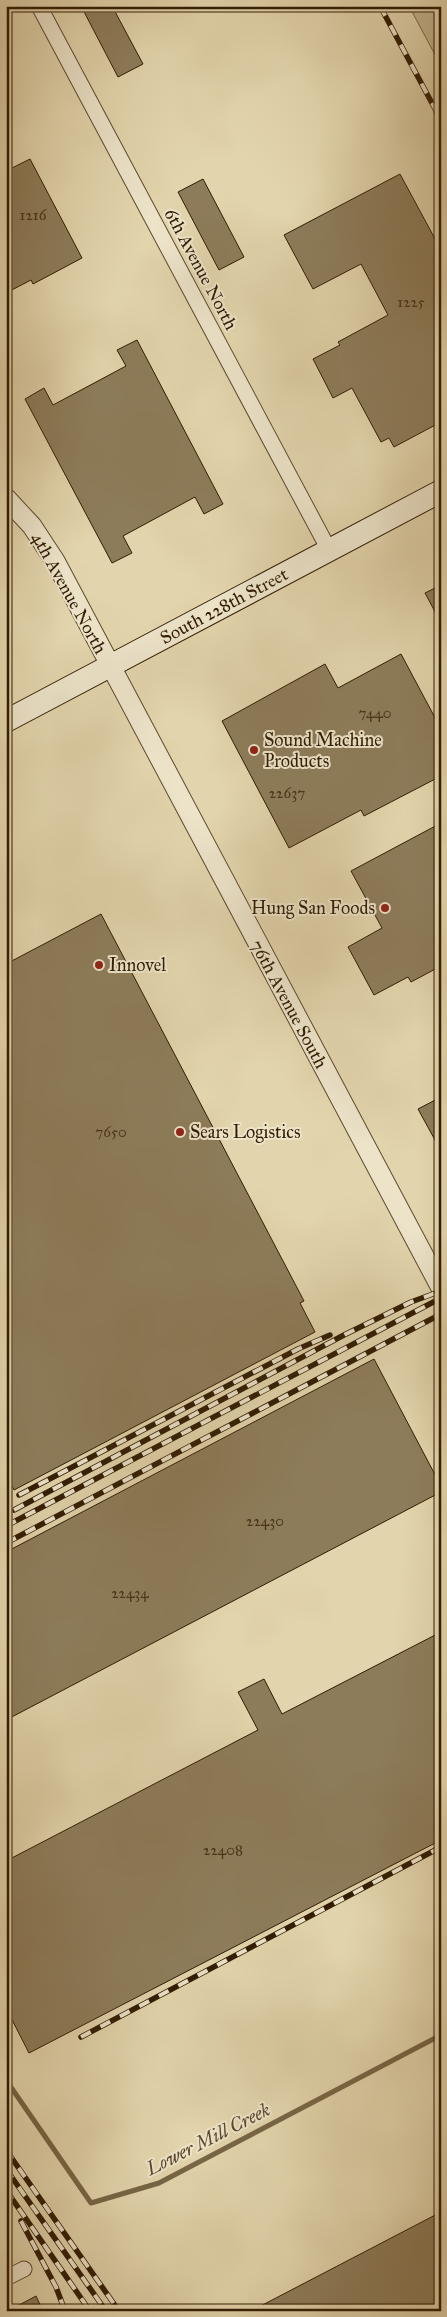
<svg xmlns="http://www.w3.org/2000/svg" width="447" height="2317" viewBox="0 0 447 2317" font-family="'IM FELL Great Primer',serif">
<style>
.green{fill:#c4b58f;stroke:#7a6848}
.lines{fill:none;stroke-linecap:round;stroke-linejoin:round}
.stream{stroke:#776545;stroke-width:5}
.building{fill:#8d7c5a;stroke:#311c02}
.minor-casing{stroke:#5d4a2c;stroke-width:17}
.tertiary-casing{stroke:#5d4a2c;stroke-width:21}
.secondary-casing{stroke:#311c02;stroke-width:24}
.minor{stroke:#ece3c9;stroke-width:15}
.tertiary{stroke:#ece3c9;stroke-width:19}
.secondary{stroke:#ece3c9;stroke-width:22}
.rail-casing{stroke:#311c02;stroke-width:5.5}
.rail{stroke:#ece3c9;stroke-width:4;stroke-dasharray:11;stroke-linecap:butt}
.poi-dot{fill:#8f2418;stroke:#ece3c9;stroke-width:2}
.labels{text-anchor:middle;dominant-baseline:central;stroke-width:4;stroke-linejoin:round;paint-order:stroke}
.number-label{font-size:15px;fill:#483418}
.street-label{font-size:18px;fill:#311c02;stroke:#ece3c9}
.poi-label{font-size:18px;fill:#311c02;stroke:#ece3c9;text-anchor:start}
.water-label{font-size:19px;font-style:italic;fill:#5a4629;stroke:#ece3c9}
</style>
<rect width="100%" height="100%" fill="#e2d4ac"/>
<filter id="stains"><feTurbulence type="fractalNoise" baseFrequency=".004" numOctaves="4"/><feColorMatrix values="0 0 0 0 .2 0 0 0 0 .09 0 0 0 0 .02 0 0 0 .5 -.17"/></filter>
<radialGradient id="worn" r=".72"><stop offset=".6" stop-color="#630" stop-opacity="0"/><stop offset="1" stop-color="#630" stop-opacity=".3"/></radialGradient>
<polygon class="green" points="409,6 441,6 441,66"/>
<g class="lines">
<polyline class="stream" points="6,2080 91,2203 159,2183 441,2035"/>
</g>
<g class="building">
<polygon points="81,6 112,6 143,64 118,77"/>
<polygon points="30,159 82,258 33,284 31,280 6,293 6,171"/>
<polygon points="400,174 441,250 441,422 394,447 389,438 381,442 352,388 333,398 313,359 340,345 338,342 388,315 361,264 313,289 284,235"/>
<polygon points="203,179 244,257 219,270 178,192"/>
<polygon points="137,340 223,504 204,514 195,497 123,536 132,553 112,563 25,399 44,388 53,405 126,366 117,350"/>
<polygon points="441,585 441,623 425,593"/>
<polygon points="401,654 441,729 441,776 364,816 361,810 289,848 222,721 325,664 338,688"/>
<polygon points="441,823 441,966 411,982 408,977 374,995 348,947 382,928 351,871"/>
<polygon points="101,914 304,1301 300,1303 315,1332 14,1490 6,1475 6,964"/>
<polygon points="441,1097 441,1151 418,1109"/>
<polygon points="374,1359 441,1486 441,1492 6,1720 6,1552"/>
<polygon points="441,1632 441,1840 29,2053 6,2008 6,1861 258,1730 238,1692 264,1679 282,1714"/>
<polygon points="441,2212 441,2311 251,2311"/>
<polygon points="36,2296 43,2311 8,2311"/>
</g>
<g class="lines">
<defs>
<g id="minor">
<polyline points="39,6 329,550"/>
<polyline points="6,2278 24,2269"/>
</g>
<polyline id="tertiary" points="6,498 32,526 55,561 441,1288"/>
<polyline id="secondary" points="6,721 441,491"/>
</defs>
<use href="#minor" class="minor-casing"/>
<use href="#tertiary" class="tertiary-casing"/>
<use href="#secondary" class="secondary-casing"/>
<use href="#minor" class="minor"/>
<use href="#tertiary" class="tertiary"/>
<use href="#secondary" class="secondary"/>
<defs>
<g id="rail">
<polyline points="380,6 441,120"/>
<polyline points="19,1495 298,1349 330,1335"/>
<polyline points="14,1510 344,1335 411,1302 441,1291"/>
<polyline points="6,1526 441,1298"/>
<polyline points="6,1543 441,1314"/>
<polyline points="81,2037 441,1847"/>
<polyline points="6,2150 119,2311"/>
<polyline points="6,2169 106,2311"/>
<polyline points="6,2190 90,2311"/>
<polyline points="21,2221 56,2287 65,2311"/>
</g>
</defs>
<use href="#rail" class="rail-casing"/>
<use href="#rail" class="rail"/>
</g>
<g class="poi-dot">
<circle cx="254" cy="750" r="5"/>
<circle cx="385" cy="908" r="5"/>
<circle cx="99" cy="965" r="5"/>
<circle cx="180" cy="1132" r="5"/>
</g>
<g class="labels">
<g class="number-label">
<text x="33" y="215">1216</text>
<text x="411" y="302">1225</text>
<text x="375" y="713">7440</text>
<text x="287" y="793">22637</text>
<text x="111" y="1132">7650</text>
<text x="265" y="1521">22430</text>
<text x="130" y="1593">22434</text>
<text x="223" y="1850">22408</text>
</g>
<g class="street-label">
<text transform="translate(201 269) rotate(62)">6th Avenue North</text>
<text transform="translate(69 593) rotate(61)">4th Avenue North</text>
<text transform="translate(224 606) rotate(-28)">South 228th Street</text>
<text transform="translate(289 1004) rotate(62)">76th Avenue South</text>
</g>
<g class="poi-label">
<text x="264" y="740">Sound Machine<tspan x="264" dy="21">Products</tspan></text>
<text x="375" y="908" text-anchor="end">Hung San Foods</text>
<text x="109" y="965">Innovel</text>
<text x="190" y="1132">Sears Logistics</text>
</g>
<g class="water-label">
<text transform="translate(208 2139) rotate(-27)">Lower Mill Creek</text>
</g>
</g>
<rect width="447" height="2317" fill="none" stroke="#e2d4ac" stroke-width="25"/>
<rect x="8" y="8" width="432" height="2302" fill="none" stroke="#311c02" stroke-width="2.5"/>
<rect x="12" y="12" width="422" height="2292" fill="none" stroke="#311c02"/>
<rect width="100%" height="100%" filter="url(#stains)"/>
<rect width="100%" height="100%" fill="url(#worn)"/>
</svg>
